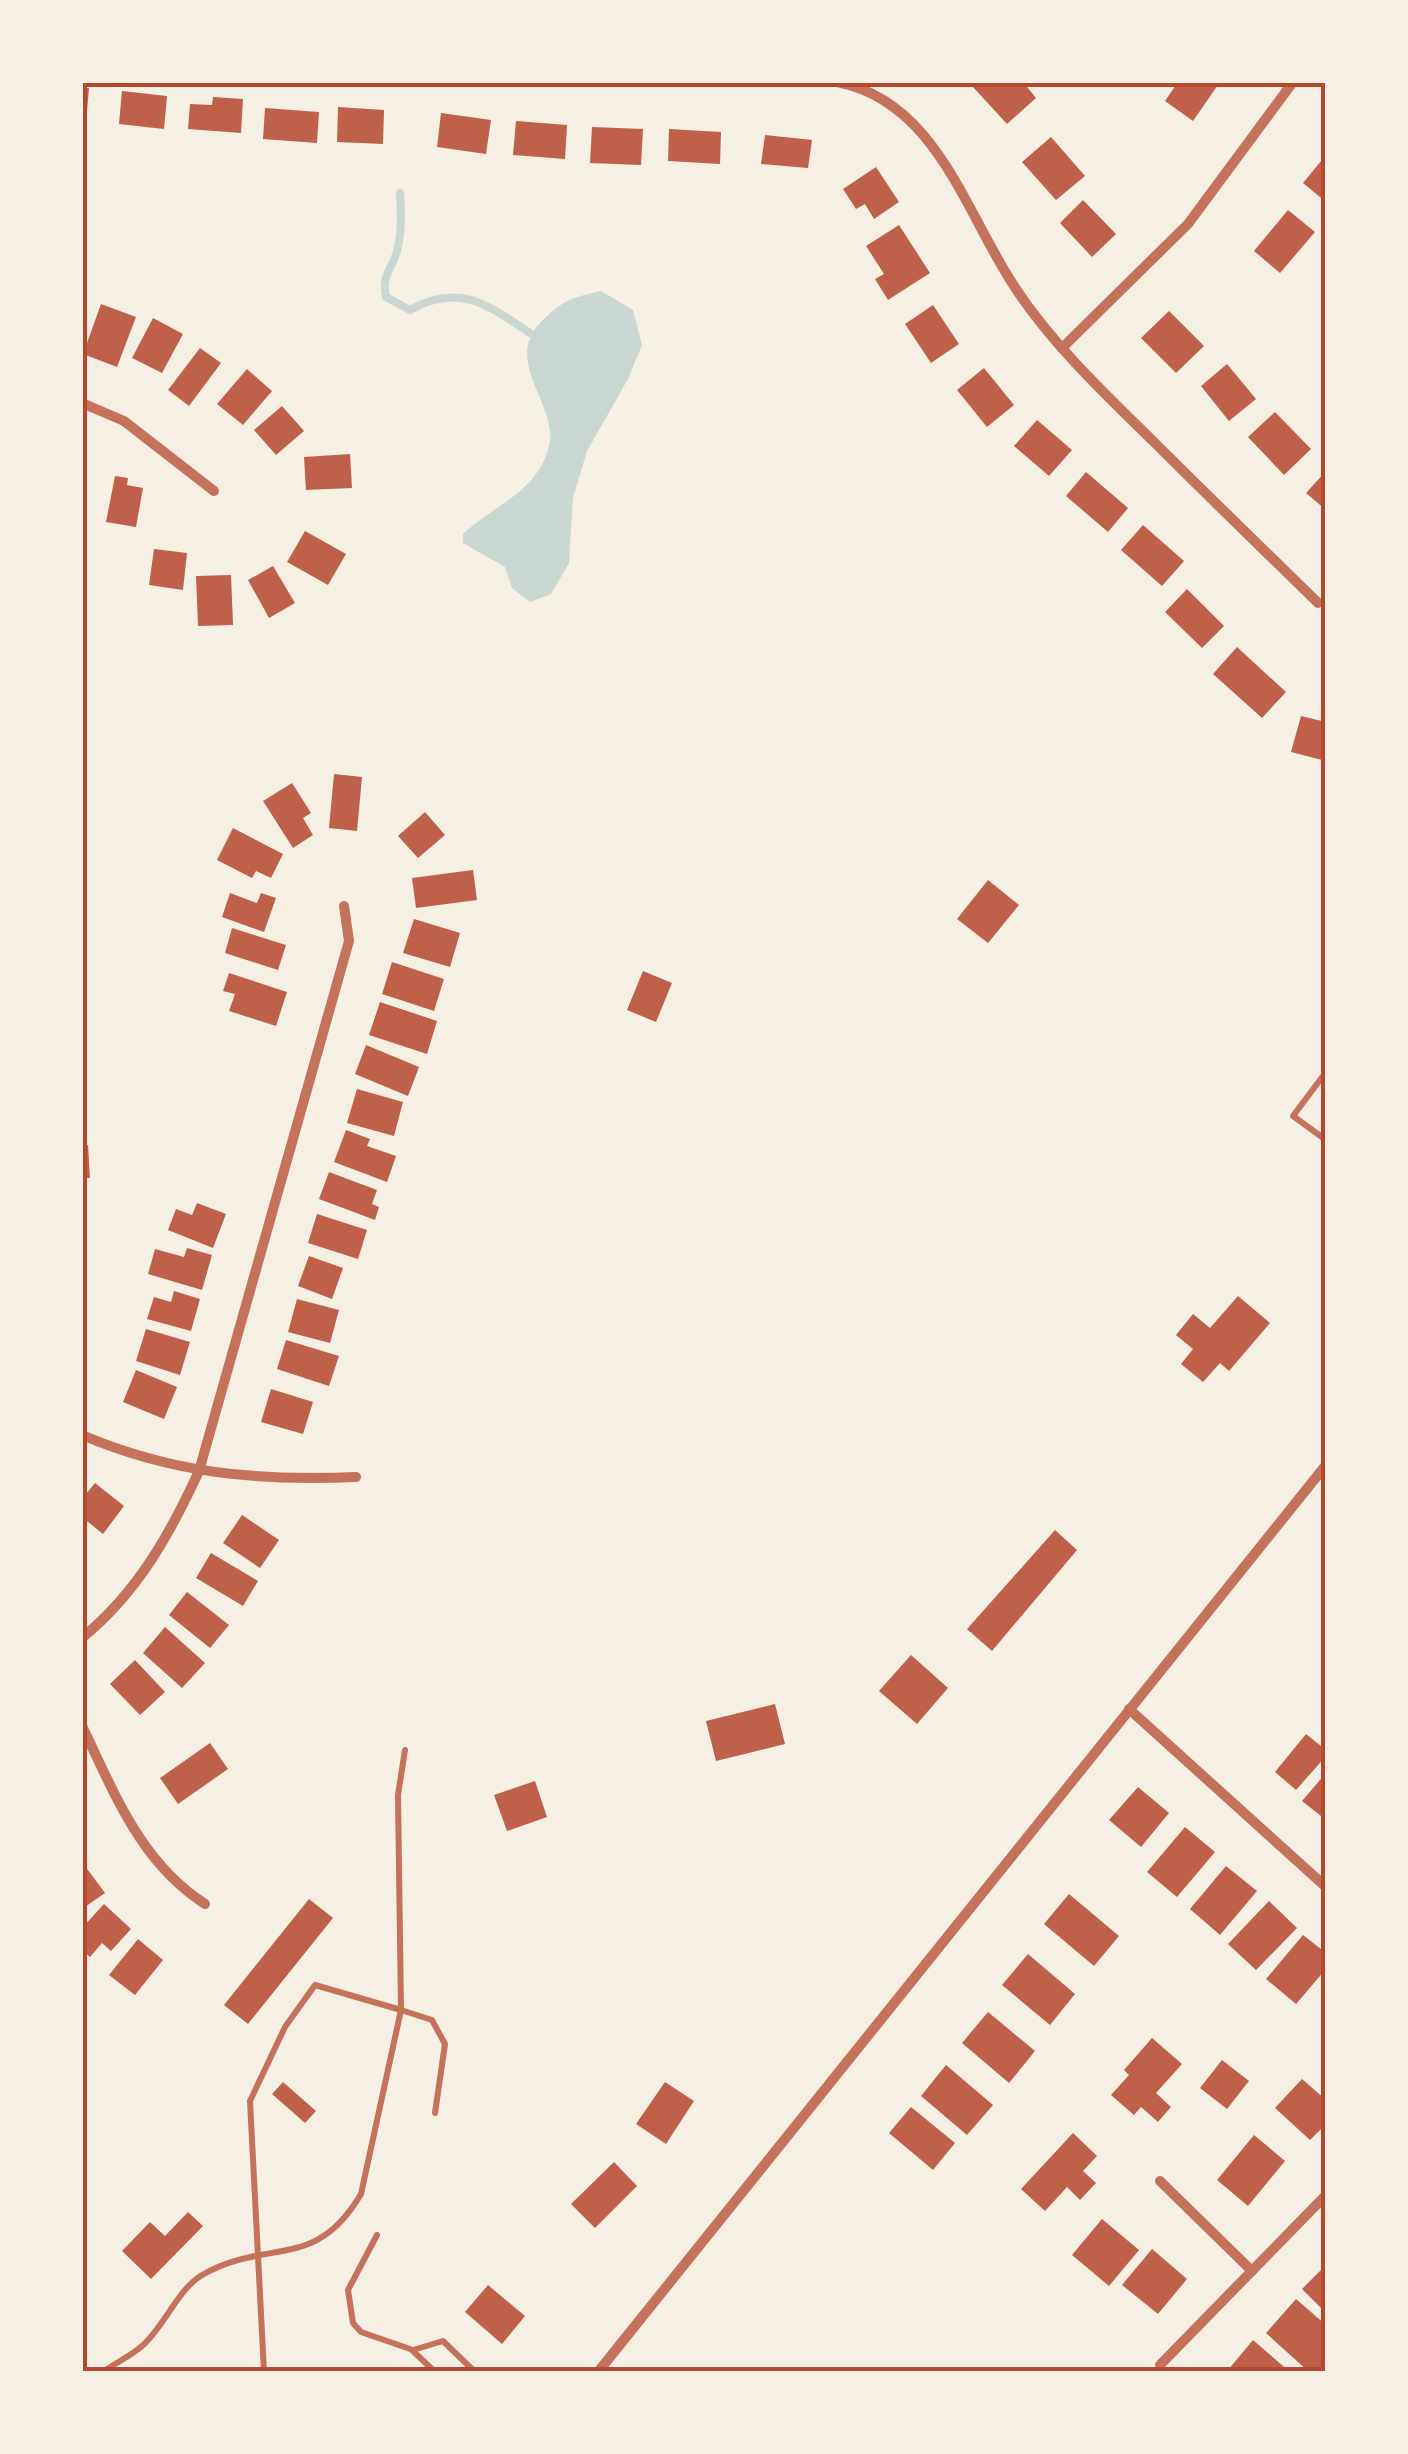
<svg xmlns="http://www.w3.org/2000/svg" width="1408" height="2454" viewBox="0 0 1408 2454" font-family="Roboto,sans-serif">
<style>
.water{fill:#c9d6d2}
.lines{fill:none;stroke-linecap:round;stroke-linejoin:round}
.stream{stroke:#c9d6d2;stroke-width:8}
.building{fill:#bf614a}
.service{stroke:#c5725c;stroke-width:6}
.minor{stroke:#c5725c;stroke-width:10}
.neatline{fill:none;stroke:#b5482f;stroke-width:4}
</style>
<rect width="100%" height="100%" fill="#f6efe4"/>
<path class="water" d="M601,291L633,310L642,345L628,379L587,451L573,498L569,563L551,594L530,602L512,588L505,567L463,543V534C493,506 535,493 548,450C562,406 500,362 542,321C564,299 572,298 601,291Z"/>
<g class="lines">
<path class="stream" d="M400,193C401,212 402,232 397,251C392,270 381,275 386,297L410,310C459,282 488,305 530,333"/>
</g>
<g class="building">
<polygon points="978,82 1023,82 1036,98 1007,124 973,87"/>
<polygon points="1178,82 1220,82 1193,121 1165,101"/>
<polygon points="82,88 89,88 86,123 82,123"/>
<polygon points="122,91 167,96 164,129 119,124"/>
<polygon points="213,97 243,99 241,133 188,129 190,104 212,105"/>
<polygon points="338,107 384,110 383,144 337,142"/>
<polygon points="265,108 319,112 317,143 263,139"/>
<polygon points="441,113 491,120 486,154 437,147"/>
<polygon points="516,121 567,125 565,159 513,155"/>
<polygon points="592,127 643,129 641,165 590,163"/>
<polygon points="669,129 721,132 720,164 668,161"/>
<polygon points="765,135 812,140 808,168 761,164"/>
<polygon points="1051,137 1085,176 1056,200 1022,162"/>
<polygon points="1326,155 1326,202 1303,183"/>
<polygon points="876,167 899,202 874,219 865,204 856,209 843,189"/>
<polygon points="1083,200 1116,234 1092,257 1060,223"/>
<polygon points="1288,210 1315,232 1280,273 1254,251"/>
<polygon points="899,225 930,273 888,300 875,279 884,274 866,246"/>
<polygon points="101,304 136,317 117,367 83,354"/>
<polygon points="933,305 959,344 931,363 905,324"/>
<polygon points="1169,311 1204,346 1176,373 1141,338"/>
<polygon points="153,318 183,334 162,373 132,358"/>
<polygon points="200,348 221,363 189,406 168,390"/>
<polygon points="1227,364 1256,399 1229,421 1201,386"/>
<polygon points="984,368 1014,405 987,427 957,390"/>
<polygon points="247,369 272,391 243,425 217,404"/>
<polygon points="282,406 304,431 276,455 254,430"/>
<polygon points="1275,412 1311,449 1284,475 1248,437"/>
<polygon points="1037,420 1072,450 1049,476 1014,446"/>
<polygon points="350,454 352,488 306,490 304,457"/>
<polygon points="1326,471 1326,510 1306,493"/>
<polygon points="1086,472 1128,508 1108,532 1066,496"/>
<polygon points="115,476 128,478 127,485 143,488 136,527 106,522"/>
<polygon points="1143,525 1184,561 1162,586 1121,550"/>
<polygon points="305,531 346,554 328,585 287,562"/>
<polygon points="154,549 187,553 183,590 149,585"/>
<polygon points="273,566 295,603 269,618 248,580"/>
<polygon points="231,575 233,625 198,626 196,576"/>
<polygon points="1187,589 1224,626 1202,648 1165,612"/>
<polygon points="1237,647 1286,692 1262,718 1213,674"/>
<polygon points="1301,716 1326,722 1326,761 1291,752"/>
<polygon points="334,774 362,777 357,831 329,828"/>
<polygon points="292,783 311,813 303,818 313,835 293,848 263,801"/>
<polygon points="425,812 445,835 418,858 398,836"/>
<polygon points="233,828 283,854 271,878 256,871 252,878 217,860"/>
<polygon points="473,870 477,900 416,908 412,878"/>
<polygon points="988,880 1019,905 988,943 957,919"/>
<polygon points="230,893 257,903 261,893 276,898 264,932 222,917"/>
<polygon points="414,919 460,933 450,967 403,953"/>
<polygon points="232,928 286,945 278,970 225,953"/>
<polygon points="392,962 444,979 434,1011 382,994"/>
<polygon points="643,971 672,983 656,1022 627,1010"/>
<polygon points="229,973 287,992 276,1026 229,1011 235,994 223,991"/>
<polygon points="380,1002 437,1021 427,1054 369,1035"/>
<polygon points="366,1045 419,1067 408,1096 355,1074"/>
<polygon points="357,1089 403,1102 394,1136 347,1123"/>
<polygon points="346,1130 370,1139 367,1146 396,1156 387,1182 334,1162"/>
<polygon points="82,1145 88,1145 90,1178 82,1178"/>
<polygon points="329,1172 377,1190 372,1204 379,1207 375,1220 319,1199"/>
<polygon points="197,1203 226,1214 213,1248 168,1230 176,1209 192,1215"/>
<polygon points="317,1214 367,1230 358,1259 308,1243"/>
<polygon points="187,1248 212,1255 202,1290 148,1274 155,1249 184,1257"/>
<polygon points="309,1256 343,1268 332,1299 298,1286"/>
<polygon points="174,1291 200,1299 191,1331 147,1319 154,1297 171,1302"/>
<polygon points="1238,1296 1270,1323 1229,1371 1220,1363 1203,1382 1181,1364 1193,1349 1176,1335 1193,1314 1210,1328"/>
<polygon points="297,1299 339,1310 330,1343 288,1332"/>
<polygon points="146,1329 190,1342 180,1375 136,1361"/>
<polygon points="286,1340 339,1356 329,1386 277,1369"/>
<polygon points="136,1370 177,1387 164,1419 123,1402"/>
<polygon points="271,1389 313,1402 303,1434 261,1422"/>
<polygon points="95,1483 124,1506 103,1534 82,1517 82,1499"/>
<polygon points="242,1515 279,1540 260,1568 223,1543"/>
<polygon points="1055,1530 1077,1550 992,1651 967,1629"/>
<polygon points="211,1553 258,1581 243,1606 196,1578"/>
<polygon points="187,1592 229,1625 210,1648 169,1615"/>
<polygon points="165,1627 205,1663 182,1688 143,1653"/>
<polygon points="911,1655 948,1688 917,1724 879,1691"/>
<polygon points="135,1660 165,1692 140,1715 110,1684"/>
<polygon points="775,1704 785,1744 716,1761 706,1721"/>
<polygon points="1306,1734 1326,1750 1326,1756 1296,1790 1275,1772"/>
<polygon points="210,1743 228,1769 178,1804 160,1778"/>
<polygon points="1326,1773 1326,1820 1302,1801"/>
<polygon points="535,1781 547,1817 507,1831 494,1795"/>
<polygon points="1138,1787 1169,1813 1141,1847 1109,1820"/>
<polygon points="1185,1827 1215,1852 1177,1897 1147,1872"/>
<polygon points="82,1862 105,1893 82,1909"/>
<polygon points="1226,1866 1257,1891 1220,1935 1190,1909"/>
<polygon points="1069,1894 1119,1936 1094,1966 1044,1924"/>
<polygon points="309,1899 333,1918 248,2024 224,2005"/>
<polygon points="1269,1901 1297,1928 1256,1970 1228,1944"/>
<polygon points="104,1904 131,1929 111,1951 102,1943 90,1957 82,1950 82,1928"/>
<polygon points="1303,1935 1326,1953 1326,1969 1296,2004 1266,1979"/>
<polygon points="138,1939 163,1960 135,1995 109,1975"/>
<polygon points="1028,1954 1075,1994 1050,2025 1002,1985"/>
<polygon points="988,2012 1035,2051 1009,2083 962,2043"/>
<polygon points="1152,2038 1182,2064 1156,2093 1171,2107 1158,2122 1141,2107 1134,2115 1111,2095 1129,2075 1124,2070"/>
<polygon points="1222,2060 1249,2081 1227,2109 1200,2088"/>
<polygon points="946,2065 993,2105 967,2135 921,2096"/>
<polygon points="1302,2079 1326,2100 1326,2124 1310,2140 1275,2108"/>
<polygon points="283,2082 316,2111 305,2123 272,2094"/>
<polygon points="665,2082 694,2101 666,2144 636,2124"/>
<polygon points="911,2107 955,2143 933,2170 889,2133"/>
<polygon points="1073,2133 1097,2156 1083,2171 1096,2183 1080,2200 1067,2187 1045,2211 1021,2189"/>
<polygon points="1254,2135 1285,2161 1248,2206 1217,2180"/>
<polygon points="614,2162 637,2186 595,2228 571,2204"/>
<polygon points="188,2212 203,2226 151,2279 122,2251 150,2222 165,2236"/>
<polygon points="1102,2219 1139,2250 1109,2286 1072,2255"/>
<polygon points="1152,2249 1187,2279 1158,2314 1122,2285"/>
<polygon points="1326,2265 1326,2313 1302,2289"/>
<polygon points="488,2285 525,2316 502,2344 465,2312"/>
<polygon points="1296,2299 1326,2325 1322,2372 1309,2372 1266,2333"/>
<polygon points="1253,2340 1290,2372 1228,2370"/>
</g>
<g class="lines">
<g class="service">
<polyline points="1326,1072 1293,1116 1326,1140"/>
<polyline points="405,1750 398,1795 401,2010 432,2020 445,2044 435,2113"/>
<polyline points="377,2235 348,2290 353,2323 361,2332 413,2350 443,2341 475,2372"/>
<polyline points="413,2351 435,2372"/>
<path d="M103,2372C115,2363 131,2356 142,2346C164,2327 178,2289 202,2275C270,2237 315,2272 361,2194L401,2010L315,1985L285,2027L250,2101L264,2372"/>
</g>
<g class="minor">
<path d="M837,82C937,101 966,215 1016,289C1054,346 1105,394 1154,442C1208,496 1263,549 1318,603"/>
<polyline points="1062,348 1188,224 1293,82"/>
<polyline points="82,403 124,421 214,491"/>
<path d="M82,1435C174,1474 258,1481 356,1477"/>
<path d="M82,1638C138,1592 170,1534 199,1471L349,941L344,906"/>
<polyline points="1129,1709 1326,1887"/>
<path d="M82,1726C115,1794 140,1862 205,1904"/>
<polyline points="1160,2181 1252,2271"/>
<polyline points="1160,2365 1326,2195"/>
<polyline points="598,2372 1326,1465"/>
</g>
</g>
<rect width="1408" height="2454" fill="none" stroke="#f6efe4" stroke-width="170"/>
<rect x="85" y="85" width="1238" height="2284" class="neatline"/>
</svg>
